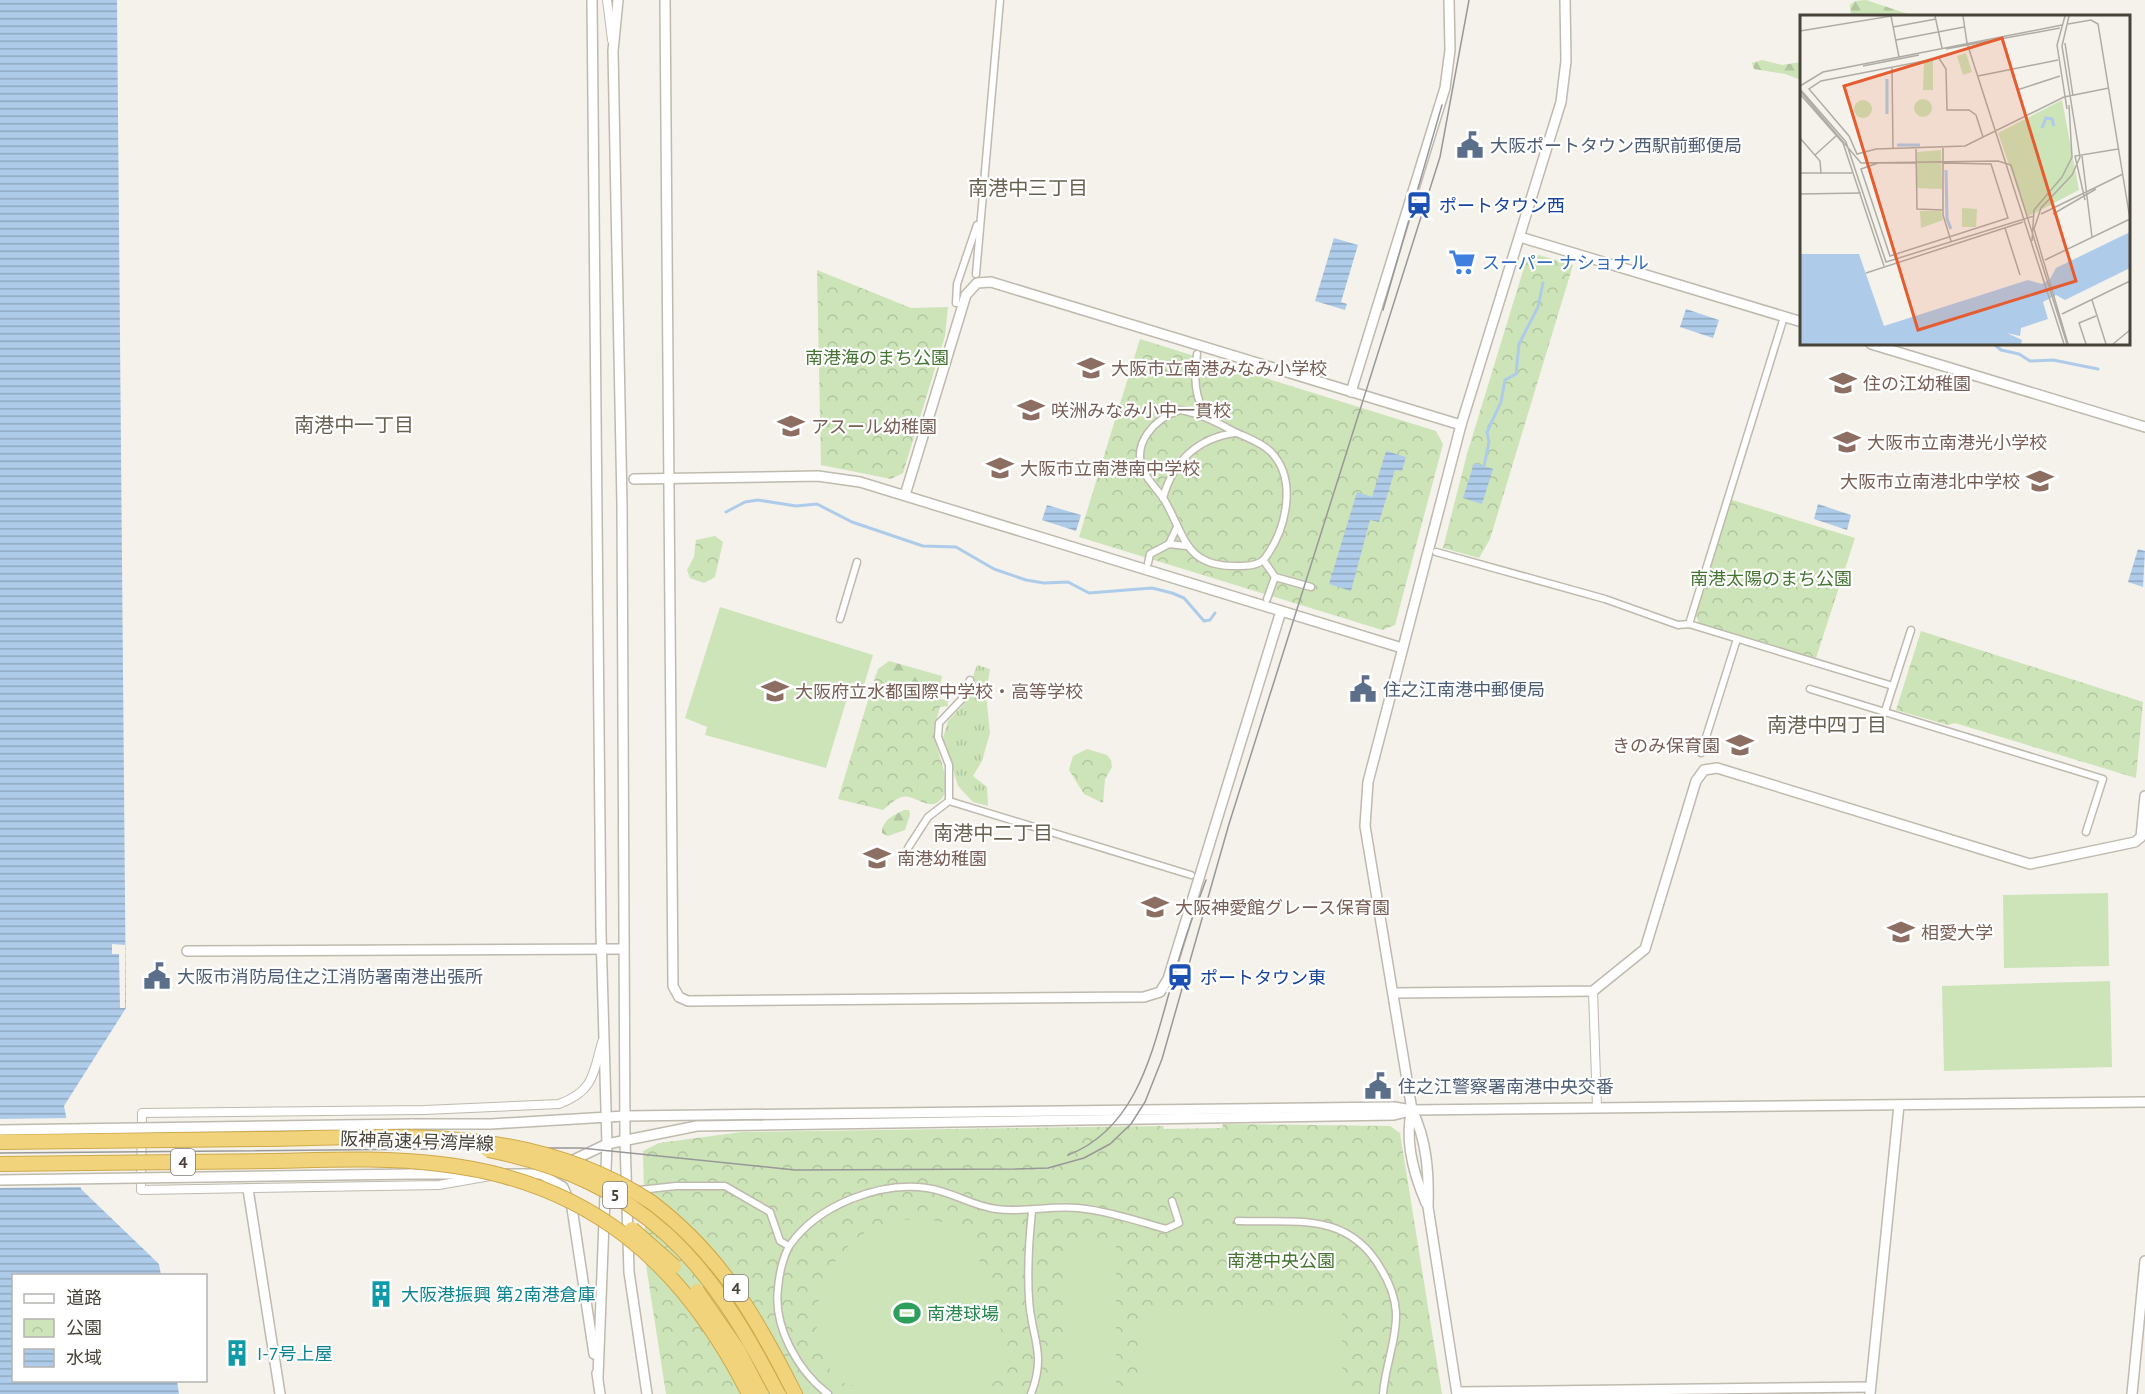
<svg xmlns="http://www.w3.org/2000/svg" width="2145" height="1394" viewBox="0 0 2145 1394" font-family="'PT Sans','Noto Sans JP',sans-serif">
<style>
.grass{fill:url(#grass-tufts)}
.forest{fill:url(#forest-firs)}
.park{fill:url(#park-crowns)}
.pitch{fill:#cce4b8}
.water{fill:url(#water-rules)}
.pier{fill:#f4f2eb}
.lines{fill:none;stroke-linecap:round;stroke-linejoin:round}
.stream{stroke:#aeccea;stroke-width:3}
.pedestrian-casing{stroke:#bfbaae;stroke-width:9}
.minor-casing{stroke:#bfbaae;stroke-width:10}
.tertiary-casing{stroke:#bfbaae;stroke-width:12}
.motorway-casing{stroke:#cfa94a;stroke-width:16}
.pedestrian{stroke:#fff;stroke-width:6}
.minor{stroke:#fff;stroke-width:8}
.tertiary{stroke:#fff;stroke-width:9}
.motorway{stroke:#f0d37a;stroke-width:14}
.tram{stroke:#989898;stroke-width:1.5}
.tertiary-bridge-casing{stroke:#bfbaae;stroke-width:12;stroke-linecap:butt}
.motorway-bridge-casing{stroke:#cfa94a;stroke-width:16;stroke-linecap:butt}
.tertiary-bridge{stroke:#fff;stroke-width:9}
.motorway-bridge{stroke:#f0d37a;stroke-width:14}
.labels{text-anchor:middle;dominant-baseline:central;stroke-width:4.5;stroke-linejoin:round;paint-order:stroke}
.shield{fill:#fff;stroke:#7e7b74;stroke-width:1.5}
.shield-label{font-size:16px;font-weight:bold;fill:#474339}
.service-label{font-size:18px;fill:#4e5e75;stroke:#fff;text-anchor:start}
.transit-label{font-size:18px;fill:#164399;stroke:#fff;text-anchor:start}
.shop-label{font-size:18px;fill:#366cbe;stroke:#fff;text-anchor:start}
.park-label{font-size:18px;fill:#457432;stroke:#fff}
.education-label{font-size:18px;fill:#785e54;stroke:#fff;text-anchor:start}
.street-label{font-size:18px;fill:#474339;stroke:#fff}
.culture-label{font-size:18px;fill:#0d838f;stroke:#fff;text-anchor:start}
.leisure-label{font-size:18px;fill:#27864d;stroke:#fff;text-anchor:start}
.neighbourhood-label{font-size:20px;fill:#696252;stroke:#fff}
.inset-river{fill:none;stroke:#aeccea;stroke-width:3}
.inset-road{fill:none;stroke:#afaca4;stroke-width:1.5}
.view{fill:#e55c31;fill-opacity:0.15;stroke:#e55c31;stroke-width:3}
.inset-edge{fill:none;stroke:#474339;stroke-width:3}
</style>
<defs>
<pattern id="grass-tufts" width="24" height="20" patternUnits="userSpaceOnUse" patternTransform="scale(1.5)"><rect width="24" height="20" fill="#cce4b8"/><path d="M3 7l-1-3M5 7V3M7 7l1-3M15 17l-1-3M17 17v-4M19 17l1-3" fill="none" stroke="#b1c59f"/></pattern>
<pattern id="forest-firs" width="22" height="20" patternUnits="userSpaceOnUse" patternTransform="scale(1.5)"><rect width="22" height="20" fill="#cce4b8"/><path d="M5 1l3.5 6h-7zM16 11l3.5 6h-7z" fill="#b1c59f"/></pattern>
<pattern id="park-crowns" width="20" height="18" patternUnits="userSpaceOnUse" patternTransform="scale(1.5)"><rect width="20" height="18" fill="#cce4b8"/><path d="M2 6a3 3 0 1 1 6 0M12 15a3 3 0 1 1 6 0" fill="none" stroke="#b1c59f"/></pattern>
<pattern id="water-rules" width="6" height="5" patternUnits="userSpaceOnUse" patternTransform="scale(1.5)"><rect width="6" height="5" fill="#aeccea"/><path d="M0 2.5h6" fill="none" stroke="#8fa7bf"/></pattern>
</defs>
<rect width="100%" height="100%" fill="#f4f2eb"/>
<polygon class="grass" points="977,665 990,669 986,694 990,733 982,761 973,776 987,787 988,806 973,802 958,786 943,738 948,721 963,705"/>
<g class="forest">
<polygon points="1866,0 1914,16 1851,16 1850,5 1855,1"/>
<polygon points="1762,60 1782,65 1801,62 1801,80 1785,74 1754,69 1752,63"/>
<polygon points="889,661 942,676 939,691 929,693 863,722 878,669"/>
<path d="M904,810H909L910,815L905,830L888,836L882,833C882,820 894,815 904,810Z"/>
</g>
<g class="park">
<polygon points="1539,255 1573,265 1490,539 1479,558 1443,548 1467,454 1526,261"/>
<polygon points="817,270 911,308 948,307 945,336 903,473 891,479 821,465"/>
<polygon points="1140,339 1436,431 1443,444 1395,625 1382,630 1079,537"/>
<polygon points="1729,499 1855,538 1816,658 1699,623 1694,612"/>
<polygon points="715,536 723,542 715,577 704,583 690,578 687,570 694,557 696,540"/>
<polygon points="1921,631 2143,702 2136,778 1955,723 1948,725 1896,710"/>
<path d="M876,674L940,692L938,698L948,701V706L940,707C937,717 934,728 935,739C937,753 956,791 938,802C927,810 914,794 902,797C896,798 888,806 883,810L838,799Z"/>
<polygon points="1087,749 1107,755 1111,760 1112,767 1105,779 1103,803 1084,794 1069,770 1073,756"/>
<polygon points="1223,1124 1390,1126 1400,1133 1442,1394 666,1394 646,1265 643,1151 659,1143 742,1132 1163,1126 1164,1129 1222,1128"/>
</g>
<g class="pitch">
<polygon points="720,607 873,655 864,685 852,682 826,768 705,735 707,727 685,718"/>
<polygon points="2108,893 2109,966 2004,968 2003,895"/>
<polygon points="2110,981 2112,1067 1944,1071 1942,986"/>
<path d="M923,1219C936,1221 952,1222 962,1231C980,1247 1004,1328 1004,1352C1005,1370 996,1384 982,1394C945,1394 872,1394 841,1382C832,1378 828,1364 824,1356C802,1309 831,1244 878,1226C892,1220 909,1219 923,1219Z"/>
<polygon points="1116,1246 1116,1394 1066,1394 1066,1246"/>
<polygon points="1342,1310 1343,1394 1142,1394 1141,1313"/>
</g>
<g class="water">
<polygon points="0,0 117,0 126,1008 64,1106 81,1189 159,1264 161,1275 14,1276 14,1380 177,1381 179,1394 0,1394"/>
<polygon points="1334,238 1358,245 1341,302 1347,304 1345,310 1315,301"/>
<polygon points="1686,309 1719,320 1713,338 1680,327"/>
<polygon points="1386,451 1406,457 1402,471 1395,470 1379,522 1370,520 1351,591 1329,584 1357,492 1372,497"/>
<polygon points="1474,463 1493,469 1482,504 1463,498"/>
<polygon points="1818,504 1851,515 1847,530 1814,519"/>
<polygon points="1047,505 1081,515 1076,531 1042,520"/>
<polygon points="2138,549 2145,551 2143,587 2128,582"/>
</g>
<g class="pier">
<polygon points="112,944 125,945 125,1008 120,1008 119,954 112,954"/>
<polygon points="69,1118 84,1187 0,1188 0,1119"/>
</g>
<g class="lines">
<g class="stream">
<polyline points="1994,344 2001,350 2019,354 2030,361 2053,360 2098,369"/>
<polyline points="1484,466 1489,442 1487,432 1501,402 1505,380 1516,374 1519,344 1538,307 1543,283"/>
<polyline points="726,512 745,502 758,500 796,506 817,504 852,522 923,546 956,547 994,569 1026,580 1044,583 1068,582 1089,593 1152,588 1172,593 1184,598 1204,621 1210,620 1215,613"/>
</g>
<defs>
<g id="pedestrian">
<polyline points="976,274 1000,0"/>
<polyline points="956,303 957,284 977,225"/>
<path d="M1197,354C1194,378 1194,397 1207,417"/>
<path d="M1180,410C1199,413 1215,421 1231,430C1244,437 1260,441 1271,452C1298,480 1286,530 1265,558C1260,565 1249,566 1241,566C1185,568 1186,538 1165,501C1159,491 1150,483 1144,472C1130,443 1156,418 1180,410Z"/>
<path d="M1163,498C1173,461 1198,438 1235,433"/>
<polyline points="1169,544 1186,546"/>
<polyline points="1436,552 1605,599 1678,625 1689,624 1893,686"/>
<polyline points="1264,561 1275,577 1311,587"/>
<polyline points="1148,563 1150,554 1169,544 1176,529"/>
<polyline points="1267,599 1275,577"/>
<polyline points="840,619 857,562"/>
<polyline points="1689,624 1784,317"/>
<polyline points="1810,689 2103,779 2086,832"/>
<polyline points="1885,711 1911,630"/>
<polyline points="1701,753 1737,639"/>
<polyline points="949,801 1191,875"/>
<polyline points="949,801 949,765 938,737 939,723 961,700 970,680"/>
<polyline points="908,848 928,817 949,801"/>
<polyline points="639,1190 676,1186 725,1186 770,1212 780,1241 789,1246"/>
<path d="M1238,1221C1296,1223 1348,1211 1381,1269C1389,1282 1395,1297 1396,1312C1397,1340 1385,1366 1383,1394"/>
<path d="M828,1394C798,1371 773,1327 778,1288C779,1275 783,1256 790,1245C818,1205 880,1181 927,1188C951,1191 972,1206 996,1209C1024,1213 1051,1205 1078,1208C1108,1211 1137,1221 1166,1229L1179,1223L1172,1201"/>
<path d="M1031,1394C1047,1352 1031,1338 1029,1299C1027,1269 1029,1240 1032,1211"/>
</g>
<g id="minor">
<polyline points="607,0 612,40"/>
<polyline points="1593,991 1597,1107"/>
<path d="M490,1176L439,1185L141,1190L142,1113L424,1110L559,1104C594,1091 593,1074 602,1042"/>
</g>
<g id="tertiary">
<polyline points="592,0 601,933 607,1144 598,1377"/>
<polyline points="618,0 613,51 622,504 625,1139 629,1272 647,1394"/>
<polyline points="665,0 673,986 679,997 688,1001 1144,997 1160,992 1168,979 1281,611"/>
<polyline points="1520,237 1802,322"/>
<polyline points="1871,344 2145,427"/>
<polyline points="1351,392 1445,88 1450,50 1449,0"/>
<polyline points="634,479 818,476 860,482 1402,648"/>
<polyline points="905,495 966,295 977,283 991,282 1461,425"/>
<polyline points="187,951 622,949"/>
<polyline points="1393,993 1593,991 1645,949 1696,781 1704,770 1717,768 2030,864 2135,842 2141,837 2145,796"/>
<path d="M1412,1110C1404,1140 1414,1175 1426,1203"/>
<polyline points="411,1124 491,1124 625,1116 1394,1107 1412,1110 2145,1102"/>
<polyline points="567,1163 607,1144 697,1126 1394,1115 1410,1111"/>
<polyline points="411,1174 468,1174"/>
<polyline points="506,1174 539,1174 555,1170"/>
<polyline points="541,1174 563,1187 572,1208 594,1354"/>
<polyline points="248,1189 280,1394"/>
<polyline points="597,1373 600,1394"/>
<polyline points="1457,1392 1870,1387"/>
<path d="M1457,1394L1428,1207C1429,1174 1427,1140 1412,1110L1365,826L1368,782L1461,425L1561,102L1566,61L1565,0"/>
<polyline points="1870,1394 1899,1105"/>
<polyline points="2132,1394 2145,1261"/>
</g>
<path id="motorway" d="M651,1202C721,1255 756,1317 795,1394"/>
</defs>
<use href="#pedestrian" class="pedestrian-casing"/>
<use href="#minor" class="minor-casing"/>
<use href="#tertiary" class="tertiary-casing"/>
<use href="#motorway" class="motorway-casing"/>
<use href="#pedestrian" class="pedestrian"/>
<use href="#minor" class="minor"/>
<use href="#tertiary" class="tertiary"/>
<use href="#motorway" class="motorway"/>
<g class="tram">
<polyline points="1383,310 1442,105"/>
<polyline points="0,1153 540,1148 581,1148 795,1170 1015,1169 1048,1168 1084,1158 1110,1144 1131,1124 1145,1102 1162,1059 1229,824 1440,157 1469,0"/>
<path d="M1068,1155C1141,1127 1154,1042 1174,976C1183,943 1194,912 1206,880"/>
</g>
<defs>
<g id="tertiary-bridge">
<polyline points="0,1130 411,1124"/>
<polyline points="0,1180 411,1174"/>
</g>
<g id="motorway-bridge">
<path d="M0,1142C88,1141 176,1140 264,1139C400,1137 531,1123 651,1202"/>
<path d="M488,1150C643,1181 709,1259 778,1394"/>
<path d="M0,1164C89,1163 179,1162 268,1161C325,1160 383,1157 440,1164C590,1181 683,1263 749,1394"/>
<polyline points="632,1229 674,1266"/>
<polyline points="697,1291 738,1350 761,1394"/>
</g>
</defs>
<use href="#tertiary-bridge" class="tertiary-bridge-casing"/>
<use href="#motorway-bridge" class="motorway-bridge-casing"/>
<use href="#tertiary-bridge" class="tertiary-bridge"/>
<use href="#motorway-bridge" class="motorway-bridge"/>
</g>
<defs>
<symbol id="civic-bare" viewBox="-9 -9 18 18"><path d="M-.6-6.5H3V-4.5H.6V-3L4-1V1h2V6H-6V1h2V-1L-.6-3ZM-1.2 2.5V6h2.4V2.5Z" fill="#5c6f8a" stroke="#fff" stroke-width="2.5" paint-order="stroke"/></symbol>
<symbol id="station-bare" viewBox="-9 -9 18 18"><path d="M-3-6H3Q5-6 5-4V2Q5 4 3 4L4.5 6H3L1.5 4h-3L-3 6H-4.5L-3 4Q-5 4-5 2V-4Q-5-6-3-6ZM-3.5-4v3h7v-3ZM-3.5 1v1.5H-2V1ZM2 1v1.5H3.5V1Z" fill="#1a4fb4" stroke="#fff" stroke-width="2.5" paint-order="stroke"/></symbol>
<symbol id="supermarket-bare" viewBox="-9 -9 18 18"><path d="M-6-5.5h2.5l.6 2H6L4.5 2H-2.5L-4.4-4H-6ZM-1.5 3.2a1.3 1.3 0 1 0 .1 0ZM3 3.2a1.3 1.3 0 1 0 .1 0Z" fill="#3f7fe0" stroke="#fff" stroke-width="2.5" paint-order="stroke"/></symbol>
<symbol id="school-bare" viewBox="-9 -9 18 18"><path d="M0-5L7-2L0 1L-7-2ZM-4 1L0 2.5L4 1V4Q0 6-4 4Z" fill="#8d6e63" stroke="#fff" stroke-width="2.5" paint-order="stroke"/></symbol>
<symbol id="university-bare" viewBox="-9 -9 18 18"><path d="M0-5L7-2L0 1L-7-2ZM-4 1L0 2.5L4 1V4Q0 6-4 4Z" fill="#8d6e63" stroke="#fff" stroke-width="2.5" paint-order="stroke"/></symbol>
<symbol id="building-bare" viewBox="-9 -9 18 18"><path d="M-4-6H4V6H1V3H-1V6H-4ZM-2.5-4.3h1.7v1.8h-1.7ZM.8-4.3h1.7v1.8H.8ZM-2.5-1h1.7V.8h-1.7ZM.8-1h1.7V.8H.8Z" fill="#0f9aa8" stroke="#fff" stroke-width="2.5" paint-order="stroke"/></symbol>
<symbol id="stadium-bare" viewBox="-9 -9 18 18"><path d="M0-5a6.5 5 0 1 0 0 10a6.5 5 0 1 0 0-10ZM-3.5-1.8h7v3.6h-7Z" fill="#2e9e5b" stroke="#fff" stroke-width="2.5" paint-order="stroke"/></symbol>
</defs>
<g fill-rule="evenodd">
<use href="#civic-bare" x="1451" y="126" width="38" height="38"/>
<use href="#station-bare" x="1400" y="186" width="38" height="38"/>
<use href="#supermarket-bare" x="1443" y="243" width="38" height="38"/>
<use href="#school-bare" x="1072" y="349" width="38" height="38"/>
<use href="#school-bare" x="1824" y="364" width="38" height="38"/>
<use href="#school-bare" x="1012" y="391" width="38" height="38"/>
<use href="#school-bare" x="772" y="407" width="38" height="38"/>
<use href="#school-bare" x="1828" y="423" width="38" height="38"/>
<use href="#school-bare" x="981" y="449" width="38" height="38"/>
<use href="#school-bare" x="2021" y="462" width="38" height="38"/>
<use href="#civic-bare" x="1344" y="670" width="38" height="38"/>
<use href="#school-bare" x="756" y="672" width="38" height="38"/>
<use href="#school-bare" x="1721" y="726" width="38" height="38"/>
<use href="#school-bare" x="858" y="839" width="38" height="38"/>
<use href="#school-bare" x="1136" y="888" width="38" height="38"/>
<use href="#university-bare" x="1882" y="913" width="38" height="38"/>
<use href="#civic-bare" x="138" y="957" width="38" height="38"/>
<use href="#station-bare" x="1161" y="958" width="38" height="38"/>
<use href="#civic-bare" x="1359" y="1067" width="38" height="38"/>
<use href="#building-bare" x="362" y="1275" width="38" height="38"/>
<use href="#stadium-bare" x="888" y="1294" width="38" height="38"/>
<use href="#building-bare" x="218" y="1334" width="38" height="38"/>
</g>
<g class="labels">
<g class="shield">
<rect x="171" y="1149" width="24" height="26" rx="4.5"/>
<rect x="603" y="1182" width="24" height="26" rx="4.5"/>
<rect x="724" y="1275" width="24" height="26" rx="4.5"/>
</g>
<g class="shield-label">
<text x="183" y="1162">4</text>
<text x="615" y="1195">5</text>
<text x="736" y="1288">4</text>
</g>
<g class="service-label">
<text x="1490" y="145">大阪ポートタウン西駅前郵便局</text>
<text x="1383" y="689">住之江南港中郵便局</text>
<text x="177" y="976">大阪市消防局住之江消防署南港出張所</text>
<text x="1398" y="1086">住之江警察署南港中央交番</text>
</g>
<g class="transit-label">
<text x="1439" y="205">ポートタウン西</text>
<text x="1200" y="977">ポートタウン東</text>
</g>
<g class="shop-label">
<text x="1482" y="262">スーパー ナショナル</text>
</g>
<g class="park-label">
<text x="877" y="357">南港海のまち公園</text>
<text x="1771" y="578">南港太陽のまち公園</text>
<text x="1281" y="1260">南港中央公園</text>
</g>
<g class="education-label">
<text x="1111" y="368">大阪市立南港みなみ小学校</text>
<text x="1863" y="383">住の江幼稚園</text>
<text x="1051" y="410">咲洲みなみ小中一貫校</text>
<text x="811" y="426">アスール幼稚園</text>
<text x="1867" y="442">大阪市立南港光小学校</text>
<text x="1020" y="468">大阪市立南港南中学校</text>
<text x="2020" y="481" text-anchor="end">大阪市立南港北中学校</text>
<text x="795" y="691">大阪府立水都国際中学校・高等学校</text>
<text x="1720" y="745" text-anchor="end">きのみ保育園</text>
<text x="897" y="858">南港幼稚園</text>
<text x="1175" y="907">大阪神愛館グレース保育園</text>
<text x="1921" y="932">相愛大学</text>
</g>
<g class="street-label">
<text transform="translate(417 1141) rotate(2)">阪神高速4号湾岸線</text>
</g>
<g class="culture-label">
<text x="401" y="1294">大阪港振興 第2南港倉庫</text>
<text x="257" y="1353">I-7号上屋</text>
</g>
<g class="leisure-label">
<text x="927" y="1313">南港球場</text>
</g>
<g class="neighbourhood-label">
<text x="1028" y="188">南港中三丁目</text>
<text x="354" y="425">南港中一丁目</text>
<text x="1827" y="725">南港中四丁目</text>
<text x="993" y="833">南港中二丁目</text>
</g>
</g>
<g transform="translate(1800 15)">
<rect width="330" height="330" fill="#f4f2eb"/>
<path d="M133,45V75H123L124,47ZM114 93a9 9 0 1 1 18 0a9 9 0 1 1-18 0ZM54 94a9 9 0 1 1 18 0a9 9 0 1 1-18 0ZM262,85L279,175L227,202L198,118ZM141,135L142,174L117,173V137ZM120,196H141L143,205L121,213Z" fill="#cce4b8"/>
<path d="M166,38L172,57L163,60L157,41ZM231,114L238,136L228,140L220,117ZM225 166a11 11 0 1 1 22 0a11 11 0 1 1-22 0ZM162,193L177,194L176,212H162Z" fill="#cce4b8"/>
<path d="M330,217V253L265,285L256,280L243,287L248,304L221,313L220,321L207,318L222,325L221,329H0V239H59L84,311L228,265L242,269L250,264L256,253Z" fill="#aeccea"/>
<path class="inset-river" d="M87,99V64M242,113L246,103L252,104L254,111M97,130H120M146,155L147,204L151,214M0,312L45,325M18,325L160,329"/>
<path class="inset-road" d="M135,1L142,33M163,1L167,28L257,307M265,1L257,30L267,94M268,9L291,5L298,9L330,204M93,12L136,4M0,16L91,1L99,42M96,25L164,12M265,28L273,81M146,34L260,13M63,51L119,40M92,52L93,134M211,54L226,101M178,61L258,45M0,71L23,57L262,10M0,74L46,127L86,247L234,201M217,75L260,61M0,76L61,148L198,146L211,150L267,329M0,79L43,128L84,251M183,122L176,100L169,95H147L146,54L139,43L21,66L9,74L49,121L57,139L76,134L165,131L264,82L309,73M0,123L20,146L21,158M143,133V200L151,226M116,134L117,194L143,195M15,140L36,121M282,141L292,222M116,148H78L61,154L90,241L208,203L191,149L143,148M0,158H52M0,179L61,178M285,185L275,141L318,134M241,199L323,159M253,199L296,174M205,213L220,260M232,226L234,195L262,162L272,142L269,90M245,245L330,204M66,258L223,207M292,285L306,329M262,299L330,266M257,307L264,329M268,329L234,214L241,193L272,160L280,142L262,31L269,1M286,329L279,308L296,301M313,329L330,315"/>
<path class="view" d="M202,23L276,266L118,315L44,71Z"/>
<rect width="330" height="330" class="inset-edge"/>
</g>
<rect x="12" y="1274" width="195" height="108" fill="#ffffff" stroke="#b5b4b0" stroke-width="1.5"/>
<rect x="24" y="1294" width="30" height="9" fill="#ffffff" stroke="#b5b4b0" stroke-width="1.5"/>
<text x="66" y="1304" font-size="18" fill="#474339">道路</text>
<rect x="24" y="1319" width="30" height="18" fill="url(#park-crowns)" stroke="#b5b4b0" stroke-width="1.5"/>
<text x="66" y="1334" font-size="18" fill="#474339">公園</text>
<rect x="24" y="1349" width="30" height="18" fill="url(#water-rules)" stroke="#b5b4b0" stroke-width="1.5"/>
<text x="66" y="1364" font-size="18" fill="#474339">水域</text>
</svg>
